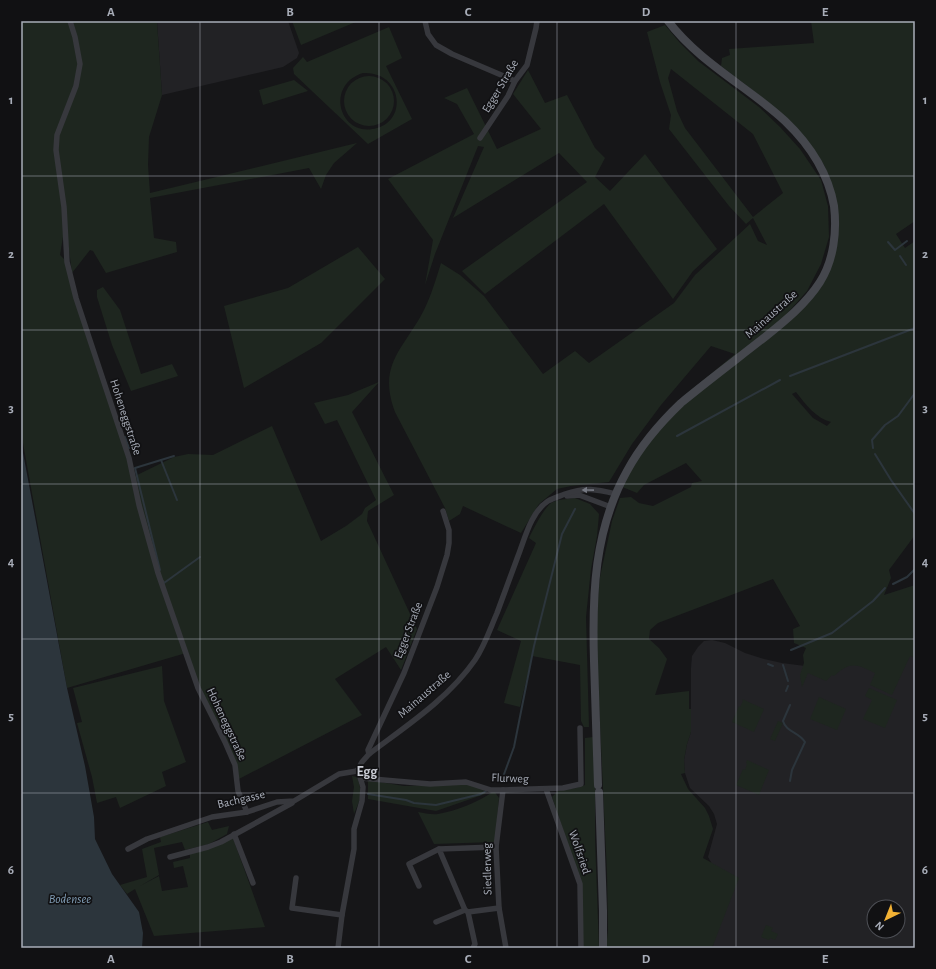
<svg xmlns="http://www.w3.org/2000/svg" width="936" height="969" viewBox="0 0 936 969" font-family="'Alegreya Sans',sans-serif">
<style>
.built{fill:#222225;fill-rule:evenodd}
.green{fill:#1e261f;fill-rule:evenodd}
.water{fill:#2c353c}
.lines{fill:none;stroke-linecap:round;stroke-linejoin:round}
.stream{stroke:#2c353c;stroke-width:2}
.minor{stroke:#37383d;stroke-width:5.5}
.secondary{stroke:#45474d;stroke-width:8}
.oneway{fill:#757881}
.grid{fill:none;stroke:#a8adb8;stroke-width:1;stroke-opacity:0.55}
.labels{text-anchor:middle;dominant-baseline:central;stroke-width:3.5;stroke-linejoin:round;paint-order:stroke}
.street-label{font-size:12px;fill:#a8adb8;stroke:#111113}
.water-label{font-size:13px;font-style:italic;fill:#7f9bb3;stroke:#111113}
.quarter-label{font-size:14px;font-weight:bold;fill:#c9ccd4;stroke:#111113}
.neatline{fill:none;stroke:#a8adb8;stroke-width:1.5}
.grid-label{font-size:13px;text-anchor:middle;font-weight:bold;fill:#a8adb8}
</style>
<rect width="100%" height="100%" fill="#161618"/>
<g class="built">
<polygon points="157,21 288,21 299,53 297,58 283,67 162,95"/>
<path d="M712,640L725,643L745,653L764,659L782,663L805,666L915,648V948H713L716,871L708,857L717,824L714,814L709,806L690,788L685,773L684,760L687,744L691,732V668L692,656L698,647L704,641ZM874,907H898V931H874Z"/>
</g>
<g class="green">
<polygon points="21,21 158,21 157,22 162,95 149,137 148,165 150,193 357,143 334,163 326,175 321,189 309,168 150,198 154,238 176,242 177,252 106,273 93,251 90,250 72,273 64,211 64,231 60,255 67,262 133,477 174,457 188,454 213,455 272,426 321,541 346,526 362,514 365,508 376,500 337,420 325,424 314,403 348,395 379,382 352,412 394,495 368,511 367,521 417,629 401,670 386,647 335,679 362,715 237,780 235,764 198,688 186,653 67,688 21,432"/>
<polygon points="292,21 358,21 301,45"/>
<path d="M811,21H915V221L896,234L905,248L915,241V535L889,570L891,578L884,595L915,585V658L910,656L892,695L870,685L875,673C857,664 850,661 834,676L832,675L826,681L808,673L802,687L800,675L804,663L803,655L806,648L794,643L793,629L800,626L773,579L658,623L650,630L649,639L659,648L667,659L655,695L689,691V709H691V732L687,744L684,760L685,773L681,774L688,789L705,808L709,816L713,829L703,858L739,878L712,948H606L608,930L607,873L597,660V604L600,577L612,521L620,498L631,497L639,503L653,506L691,487L692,483L702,481L686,463L644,485L637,493L620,486L639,450L685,395L735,354L711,346L661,405L632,444L609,482L571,486L557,489L539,504L521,533L463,506L460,514L449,521L445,508L395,412C377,364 404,349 424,310C431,296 436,279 441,263L460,275L484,296L543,374L575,351L589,363L674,303L695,275L750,224L758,241L767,245L753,218L746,224L729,206L669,129L671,115L660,82L647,32L665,25L680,43L698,61L759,107L780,127L800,149L821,180L828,206L829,237L821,264L807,291L784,317L808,296L834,253L833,188L824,165L804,138L786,118L768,102L721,66L722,58L730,55L729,49L814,43ZM671,69L753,134L783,193L753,217L685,128L677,111L668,78ZM796,392C805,404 817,419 831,422L827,426L813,418L792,394Z"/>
<path d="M389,27L402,58L386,66L412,119L368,144L294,74L293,68L303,57L307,62ZM363,73C401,71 409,119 377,128C340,139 324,85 363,73Z"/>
<polygon points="528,70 545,103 567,95 595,148 605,158 595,177 610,191 645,154 717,249 693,271 673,299 604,204 485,294 462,271 587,182 559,153 453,218 484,147 478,146 435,254 425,285 433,240 388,179 474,134 457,104 444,98 467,88 497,149 541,129 513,94"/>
<circle cx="369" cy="101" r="25"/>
<polygon points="294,80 308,91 263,105 259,90"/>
<polygon points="358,247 385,279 321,343 244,388 224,306 288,288"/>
<polygon points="103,287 120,310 141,374 172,364 178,376 131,391 112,345 97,297 97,290"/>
<path d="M575,498L590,504L599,514L597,536L591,569L586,617L589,727H584L581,721L580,665L532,656L520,707L504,703L521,641L497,630L536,543L529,538C533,530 545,505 553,502C559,499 569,499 575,498Z"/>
<polygon points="162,666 164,701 186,762 162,772 166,786 120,808 116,797 97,803 92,777 77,723 82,722 73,688"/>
<polygon points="869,688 897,700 885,728 863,719 872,700 865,696"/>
<polygon points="819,697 846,709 837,730 810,719"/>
<polygon points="742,699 764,709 754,732 732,722 739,706 740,707 743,701"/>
<polygon points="778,721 783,723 775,741 770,739"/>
<polygon points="593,737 595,785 595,839 599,948 583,948 582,886 552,797 558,791 576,788 585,785 585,738"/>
<polygon points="747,760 769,770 759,795 736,785 743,769 745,770 747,764 746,763"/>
<path d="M352,776L357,777C363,794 361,798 354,814L352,801L354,787Z"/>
<polygon points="368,780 404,786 466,784 484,789 485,794 436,811 368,799"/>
<path d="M494,791L499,798L495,842L434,844L418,812C424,813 432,815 438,814C456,811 479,802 494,791Z"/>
<polygon points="208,822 212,830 229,826 227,834 209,844 185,850 182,842 154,848 159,875 140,886 159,876 162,891 188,887 183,866 174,868 173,862 190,858 190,854 233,838 265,927 154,936 135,889 127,894 120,885 147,877 142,849 161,842 160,837"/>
<polygon points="766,925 773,928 771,931 778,934 775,940 770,938 769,940 761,937"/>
</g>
<polygon class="water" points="21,442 67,688 85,766 94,817 95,839 112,874 139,912 143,933 142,948 21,948"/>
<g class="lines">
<g class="stream">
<polyline points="888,242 895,250 907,241"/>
<polyline points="900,256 906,265"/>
<polyline points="790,376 915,328"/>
<polyline points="677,436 780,380"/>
<polyline points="125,437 129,448"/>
<polyline points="873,448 872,440 885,425 898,416 915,393"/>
<polyline points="875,454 891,480 915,514"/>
<polyline points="161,460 177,500"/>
<polyline points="160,570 135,468 174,456"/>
<polyline points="163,581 164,583 200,557"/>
<polyline points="893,584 907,577 915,569"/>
<polyline points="791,650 832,633 873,601 885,588"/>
<polyline points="768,664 773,666"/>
<polyline points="783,665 788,681"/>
<polyline points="786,691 788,686"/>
<path d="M790,705L783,721C786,732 799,732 805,742L792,770L790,781"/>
<polyline points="503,777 514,747 534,646 562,534 575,509"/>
<polyline points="368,794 406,800 414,803 436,805 481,794 486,791"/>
</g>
<g class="minor">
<polyline points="70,21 75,37 80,64 76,86 57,135 56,150 64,207 67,262 76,298 129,458 139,505 158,573 198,688 225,742 235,765 238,791 247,812"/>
<polyline points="425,21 428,34 436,45 452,54 515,81"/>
<polyline points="480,138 508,96 515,81 527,65 536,28 537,21"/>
<polyline points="567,496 579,495 611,507"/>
<polyline points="369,754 368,750 404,673 437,587 447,555 449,543 449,530 443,511"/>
<path d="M357,771L362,762L369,754C406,726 448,699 475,660C485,645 490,629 497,613C504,594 511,575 518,556C525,538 531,512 548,501C553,498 560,496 565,494C585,487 596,489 616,494"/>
<polyline points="361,778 430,784 466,782 491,790 503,790 563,788 581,784 580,728"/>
<polyline points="546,789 580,884 581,948"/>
<polyline points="503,790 496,847 499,908 506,948"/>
<polyline points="234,834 253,883"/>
<polyline points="128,849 147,839 212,817 247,812 277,802 294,801 339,774 357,771"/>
<polyline points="170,857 208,847 221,842 292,803"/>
<polyline points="296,878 292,908 342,915"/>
<polyline points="419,886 409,864 439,849"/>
<polyline points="468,912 499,908"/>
<polyline points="436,922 465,910"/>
<polyline points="338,948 342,915 354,849 354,829 362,801 363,787 359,774 357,771"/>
<polyline points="473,948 475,944 468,912 465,910 439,849 496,847"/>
</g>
<g class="secondary">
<path d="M598,785C597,744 595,702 594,661C592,595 594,530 627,471C641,445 660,423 681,403C709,380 737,359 765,337C785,321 806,304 820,282C834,260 837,231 834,206C828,172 809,144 785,121C747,86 700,63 668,21"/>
<polyline points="599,792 603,911 603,948"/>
</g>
</g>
<defs><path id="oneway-solid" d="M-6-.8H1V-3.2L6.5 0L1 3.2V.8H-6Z"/></defs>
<use class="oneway" href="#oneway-solid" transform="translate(588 490) rotate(-179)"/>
<path class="grid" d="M200,21V948M379,21V948M557,21V948M736,21V948M21,176H915M21,330H915M21,484H915M21,639H915M21,793H915"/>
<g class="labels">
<g class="street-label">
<text transform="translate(500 86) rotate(-59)">Egger Straße</text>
<text transform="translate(771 314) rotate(-42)">Mainaustraße</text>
<text transform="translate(126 417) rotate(72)">Hoheneggstraße</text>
<text transform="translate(408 630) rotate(-69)">Egger Straße</text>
<text transform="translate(424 694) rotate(-41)">Mainaustraße</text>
<text transform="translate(227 724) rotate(65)">Hoheneggstraße</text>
<text transform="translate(510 778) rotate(2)">Flurweg</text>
<text transform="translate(241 799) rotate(-13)">Bachgasse</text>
<text transform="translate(580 852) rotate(71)">Wolfsried</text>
<text transform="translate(487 869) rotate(-91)">Siedlerweg</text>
</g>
<g class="water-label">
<text x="70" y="899">Bodensee</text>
</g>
<g class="quarter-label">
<text x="367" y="772">Egg</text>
</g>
</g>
<rect width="936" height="969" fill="none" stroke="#111113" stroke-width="44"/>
<g transform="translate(886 919) rotate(223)"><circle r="19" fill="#111113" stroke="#4d4f55"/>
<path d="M0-3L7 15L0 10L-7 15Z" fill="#f2b134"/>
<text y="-6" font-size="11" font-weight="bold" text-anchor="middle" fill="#a8adb8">N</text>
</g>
<rect x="22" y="22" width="892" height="925" class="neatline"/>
<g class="grid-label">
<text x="111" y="16">A</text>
<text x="290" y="16">B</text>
<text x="468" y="16">C</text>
<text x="646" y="16">D</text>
<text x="825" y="16">E</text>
<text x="11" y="104">1</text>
<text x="925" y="104">1</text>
<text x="11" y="258">2</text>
<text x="925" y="258">2</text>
<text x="11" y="412">3</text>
<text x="925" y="412">3</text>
<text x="11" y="566">4</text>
<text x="925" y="566">4</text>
<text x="11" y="720">5</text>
<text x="925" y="720">5</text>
<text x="11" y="874">6</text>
<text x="925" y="874">6</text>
<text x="111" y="963">A</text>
<text x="290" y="963">B</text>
<text x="468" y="963">C</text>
<text x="646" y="963">D</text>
<text x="825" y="963">E</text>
</g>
</svg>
